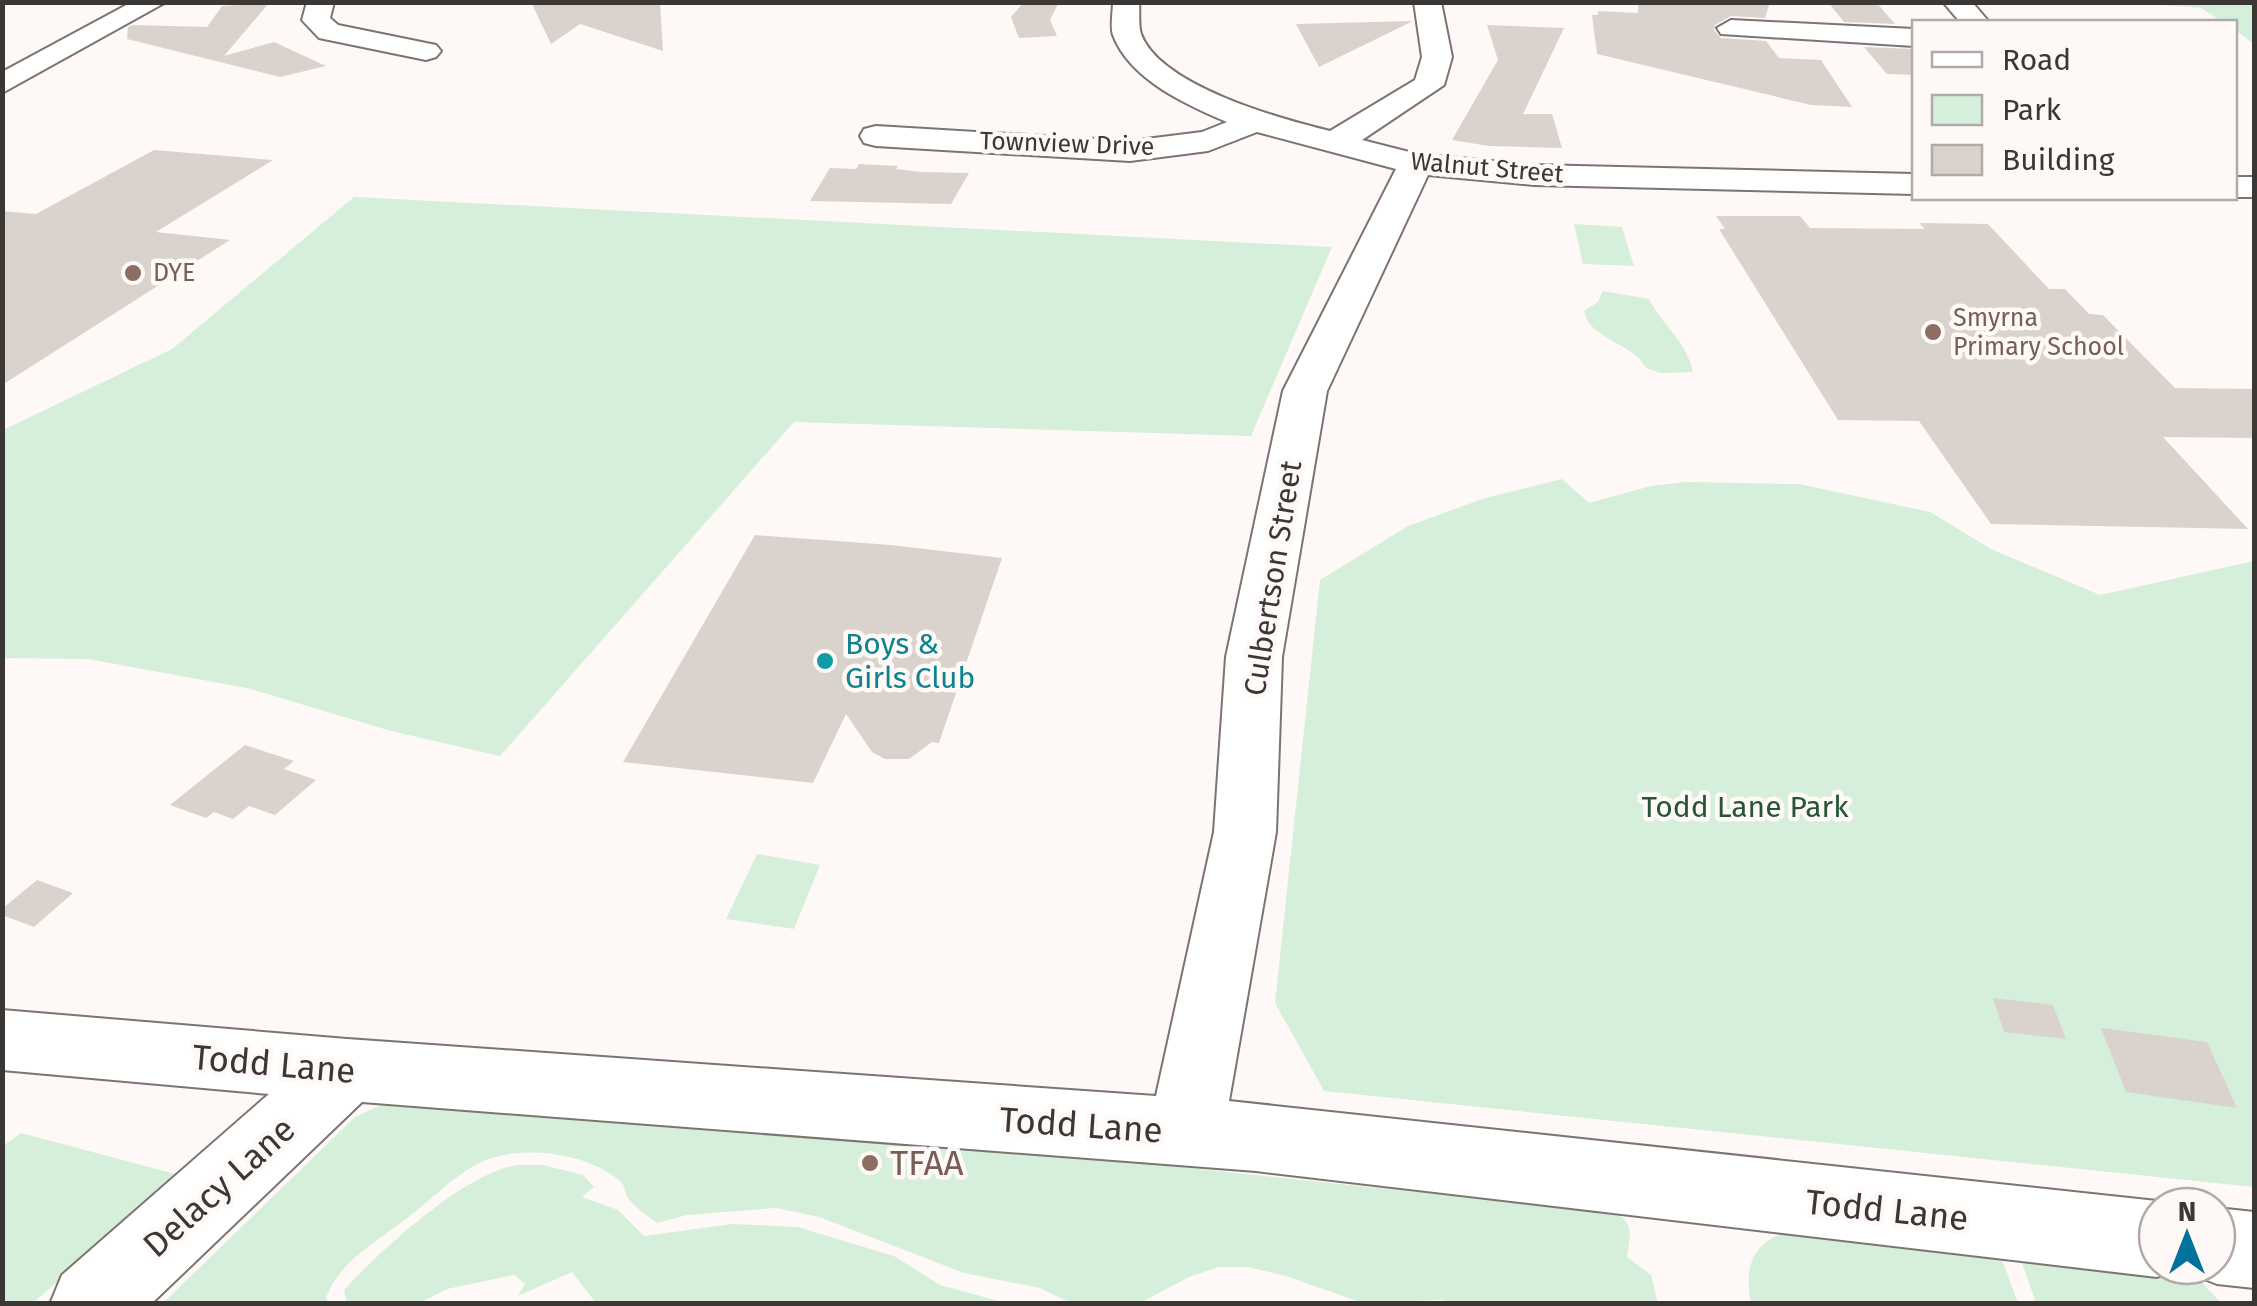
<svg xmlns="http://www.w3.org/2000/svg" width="2257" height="1306" viewBox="0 0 2257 1306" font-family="'Fira Sans',sans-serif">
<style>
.green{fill:#d5efdb}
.building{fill:#dad2cd}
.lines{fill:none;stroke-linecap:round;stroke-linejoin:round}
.minor-casing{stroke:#7c7470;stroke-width:4}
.minor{fill:#fff;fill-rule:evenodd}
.education-dot{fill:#8d6e63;stroke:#fef9f6;stroke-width:4}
.culture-dot{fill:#0f9aa8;stroke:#fef9f6;stroke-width:4}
.labels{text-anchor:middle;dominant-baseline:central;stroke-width:9;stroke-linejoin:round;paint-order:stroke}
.far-street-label{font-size:25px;fill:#3a3735;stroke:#fef9f6}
.far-education-label{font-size:25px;fill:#785e54;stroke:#fef9f6;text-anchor:start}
.street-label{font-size:30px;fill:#3a3735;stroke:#fef9f6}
.culture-label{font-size:30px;fill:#0d838f;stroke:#fef9f6;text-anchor:start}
.park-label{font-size:30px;fill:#255535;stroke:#fef9f6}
.near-street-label{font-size:35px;fill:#3a3735;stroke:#fef9f6}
.near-education-label{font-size:35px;fill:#785e54;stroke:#fef9f6;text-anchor:start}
</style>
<rect width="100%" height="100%" fill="#fef9f6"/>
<g class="green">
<polygon points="2136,3 2254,3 2254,44 2235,30 2234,22 2223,22 2201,8"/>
<polygon points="354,197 1332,247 1251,436 794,422 500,756 391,731 247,688 88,659 3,658 3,430 172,349"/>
<polygon points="1574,224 1622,227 1634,266 1583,264"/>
<path d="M1603,291L1649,299C1662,325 1687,342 1693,372L1661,373L1646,368C1633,343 1589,339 1584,311L1598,302Z"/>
<polygon points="1562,479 1589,503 1651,486 1686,482 1799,484 1930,512 1991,549 2100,595 2254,561 2254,1187 1324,1091 1275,1003 1320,580 1408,526 1485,498"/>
<polygon points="757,854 820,865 794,929 726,919"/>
<path d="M397,1098L905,1138L1614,1213C1635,1222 1630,1236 1627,1257L1651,1275L1658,1303L1459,1304L1441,1300L1363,1303L1286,1276L1248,1267H1219L1189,1277L1140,1303H1071L1040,1288L964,1273L819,1217L776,1208L687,1215L657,1223C648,1216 634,1207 628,1198C623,1190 626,1185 618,1179C584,1153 526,1145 486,1160C457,1172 431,1200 406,1219C377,1241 338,1263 326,1298L329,1303L162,1304L355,1117Z"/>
<polygon points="21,1133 179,1175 33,1303 3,1304 3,1146"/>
<path d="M543,1165L583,1175L594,1187L582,1197L618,1210L644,1236L732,1224L798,1227L894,1256L940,1285L1006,1303H596L572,1272L518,1296L525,1284L514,1275L447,1289L419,1303H347L344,1290C380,1251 460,1177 512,1166C521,1164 533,1165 543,1165Z"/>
<path d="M1794,1231L1985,1251L2003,1262L2018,1303H1751C1743,1265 1754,1238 1794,1231Z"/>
<polygon points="2030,1254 2194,1274 2221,1303 2036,1303 2022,1263"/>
</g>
<g class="building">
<polygon points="531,2 660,2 663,51 580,24 551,44"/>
<polygon points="1024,2 1059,2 1050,20 1057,36 1019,38 1011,17"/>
<polygon points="1638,2 1770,2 1765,18 1731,16 1715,25 1714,30 1721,38 1766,41 1779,58 1821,60 1852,107 1811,105 1597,54 1592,15 1598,15 1598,11 1638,13"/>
<polygon points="1828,2 1876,2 1895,24 1844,22"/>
<polygon points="269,3 224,56 274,42 326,66 280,77 127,39 128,27 133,25 207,27 222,6"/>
<polygon points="1413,21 1319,67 1296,24"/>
<polygon points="1487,25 1564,28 1523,114 1552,114 1562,148 1489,146 1452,140 1498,60"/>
<polygon points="1864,47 1914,49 1914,75 1887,74"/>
<polygon points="154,150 273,160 156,232 230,240 2,385 2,211 36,214"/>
<polygon points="859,164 898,166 896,169 921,172 969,173 951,204 810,201 830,168 856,169"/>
<polygon points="1716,216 1800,216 1810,228 1925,229 1919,223 1988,224 2049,289 2065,289 2089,314 2103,315 2175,388 2254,389 2254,438 2163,437 2248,529 1991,524 1919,421 1838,420 1719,229 1725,229"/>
<polygon points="755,535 891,545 1002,558 939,743 932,742 909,759 885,759 872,752 846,714 813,783 623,762"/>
<polygon points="245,745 294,761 284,769 316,780 275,815 249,806 233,819 214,812 206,818 170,805"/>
<polygon points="37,880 73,893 34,927 2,915 2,909"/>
<polygon points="1993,998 2053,1005 2066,1039 2004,1032"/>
<polygon points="2101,1028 2207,1042 2237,1108 2126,1092"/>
</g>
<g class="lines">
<defs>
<g id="minor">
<polygon points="132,2 166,2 2,93 2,72"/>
<polygon points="307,2 334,2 330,18 338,25 436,45 441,51 436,57 426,60 319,38 302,20"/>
<path d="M1113,2H1139C1140,11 1138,25 1141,34C1160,86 1281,119 1330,131L1415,80L1422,57L1414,2H1441L1452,57L1444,85L1362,140L1417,154L1534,165L1914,174V194L1534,185L1428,175L1327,391L1282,657L1276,832L1229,1101L2157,1201L2169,1206H2157V1266H2184L2157,1277L1256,1171L362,1102L151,1304H50L62,1275L269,1094L2,1070V1010L347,1039L1156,1096L1214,832L1226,657L1283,391L1396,169L1257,132L1208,151L1130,161L876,146L864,143L860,136L864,129L876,126L1130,141L1202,132L1227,122C1187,105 1130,80 1113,35C1110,26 1113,12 1113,2Z"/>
<polygon points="1943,2 1972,2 1989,22 1960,22"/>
<polygon points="1731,20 1914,29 1914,46 1721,34 1717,28"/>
<rect x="2234" y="177" width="20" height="20"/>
<polygon points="2217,1208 2254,1212 2254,1288 2217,1284 2189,1273 2186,1266 2217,1266"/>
</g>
</defs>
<use href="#minor" class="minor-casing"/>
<use href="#minor" class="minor"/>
</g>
<g class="education-dot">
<circle cx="133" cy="273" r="10"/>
<circle cx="1933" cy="332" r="10"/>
<circle cx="870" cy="1163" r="10"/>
</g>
<circle class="culture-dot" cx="825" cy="661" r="10"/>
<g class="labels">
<g class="far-street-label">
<text transform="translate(1067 144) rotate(2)">Townview Drive</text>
<text transform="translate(1487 168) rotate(5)">Walnut Street</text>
</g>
<g class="far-education-label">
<text x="153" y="273">DYE</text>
<text x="1953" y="318">Smyrna<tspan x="1953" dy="29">Primary School</tspan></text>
</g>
<g class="street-label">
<text transform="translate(1273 578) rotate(-81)">Culbertson Street</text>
</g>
<g class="culture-label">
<text x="845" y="644">Boys &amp;<tspan x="845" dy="34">Girls Club</tspan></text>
</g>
<g class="park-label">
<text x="1745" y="807">Todd Lane Park</text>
</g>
<g class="near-street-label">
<text transform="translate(274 1064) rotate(5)">Todd Lane</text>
<text transform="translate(1081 1125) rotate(4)">Todd Lane</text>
<text transform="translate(219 1187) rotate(-42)">Delacy Lane</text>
<text transform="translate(1887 1210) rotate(6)">Todd Lane</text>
</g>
<g class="near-education-label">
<text x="890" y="1163">TFAA</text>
</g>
</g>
<rect width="2257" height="1306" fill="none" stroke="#3a3735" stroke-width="10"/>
<rect x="1912" y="20" width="325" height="180" fill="#fef9f6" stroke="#b0aba9" stroke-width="2.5"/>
<rect x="1932" y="52" width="50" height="15" fill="#ffffff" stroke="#b0aba9" stroke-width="2.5"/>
<text x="2002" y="70" font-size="30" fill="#3a3735">Road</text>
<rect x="1932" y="95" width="50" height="30" fill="#d5efdb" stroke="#b0aba9" stroke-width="2.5"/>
<text x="2002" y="120" font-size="30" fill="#3a3735">Park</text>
<rect x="1932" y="145" width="50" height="30" fill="#dad2cd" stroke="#b0aba9" stroke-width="2.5"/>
<text x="2002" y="170" font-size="30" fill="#3a3735">Building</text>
<g transform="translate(2187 1236)"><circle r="48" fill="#fef9f6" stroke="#b0aba9" stroke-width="2.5"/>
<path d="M0-8L18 38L0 25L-18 38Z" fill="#00739d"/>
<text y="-15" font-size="28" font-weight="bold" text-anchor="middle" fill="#3a3735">N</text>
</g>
</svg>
